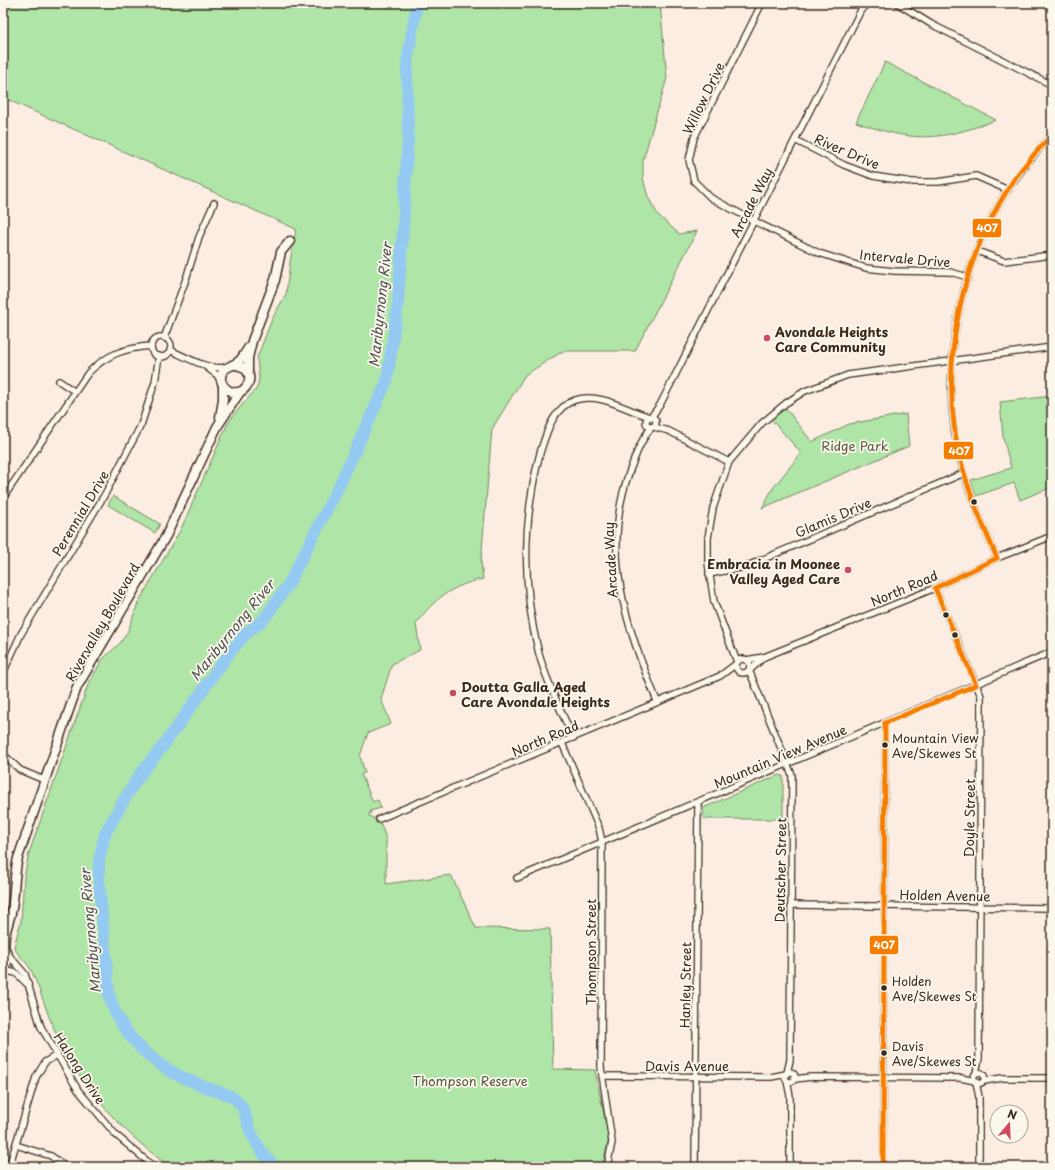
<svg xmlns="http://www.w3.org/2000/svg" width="1055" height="1170" viewBox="0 0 1055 1170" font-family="'Playpen Sans',sans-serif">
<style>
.green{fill:#afe5a7;stroke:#758862}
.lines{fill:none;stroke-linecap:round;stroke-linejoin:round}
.river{stroke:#94caf2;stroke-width:12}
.street-casing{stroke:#3b2a1e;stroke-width:8}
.secondary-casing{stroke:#3b2a1e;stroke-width:11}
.street{stroke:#fbf7ec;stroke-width:5.5}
.secondary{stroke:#fbf7ec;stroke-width:8}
.bus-1-casing{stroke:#fbf7ec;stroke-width:8}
.bus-1{stroke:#f57e02;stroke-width:5}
.poi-dot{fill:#d1495b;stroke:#fbf7ec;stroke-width:1.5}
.bus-dot{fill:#3b2a1e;stroke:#fbf7ec;stroke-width:1.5}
.labels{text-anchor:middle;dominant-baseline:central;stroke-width:3.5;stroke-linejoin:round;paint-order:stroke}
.bus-label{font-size:12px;fill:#3b2a1e;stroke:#fbf7ec;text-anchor:start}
.street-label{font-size:13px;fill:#3b2a1e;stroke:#fbf7ec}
.poi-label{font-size:13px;font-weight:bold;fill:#3b2a1e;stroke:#fbf7ec;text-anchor:start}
.park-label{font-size:13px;fill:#585940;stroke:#fbf7ec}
.water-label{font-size:14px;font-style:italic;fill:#515253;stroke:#fbf7ec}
.line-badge{stroke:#fbf7ec;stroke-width:1.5}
.badge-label{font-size:11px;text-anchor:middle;font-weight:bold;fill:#fff}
</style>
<rect width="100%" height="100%" fill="#fcede3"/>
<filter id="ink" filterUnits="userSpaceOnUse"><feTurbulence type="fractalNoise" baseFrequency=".025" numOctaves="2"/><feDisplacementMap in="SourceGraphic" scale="8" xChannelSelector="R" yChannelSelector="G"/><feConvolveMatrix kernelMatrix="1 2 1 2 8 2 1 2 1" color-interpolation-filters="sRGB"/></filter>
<g filter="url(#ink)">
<g class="green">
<path d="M3,3H660L667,78L643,160V178L648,197L658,215L679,234L697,231L635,351H563L525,375L492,429L481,562L483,579C453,585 433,599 416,624L420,650L392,664L381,699L391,724L368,733L360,756L365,773L361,774L373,802L378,800L381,808L370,811L371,813L368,815L375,819L376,823L381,824L386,839V884L451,875L476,928L550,929L553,1069L595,1070L609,1139L602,1167H170C121,1131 80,1087 55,1031C46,1012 41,991 32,972C28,962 18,957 14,947L21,921L24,878L29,853L88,685L102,660L121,642L128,631L138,603L180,531L228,423L236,412L257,388L259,379L257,358L272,319L286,294L290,262L296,229L4,98L3,99Z"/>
<path d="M885,62L996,120C940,141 914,143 856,122Z"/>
<polygon points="1052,396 1052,487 1020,500 1014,483 976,496 971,480 1011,468 1003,437 1000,402"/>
<polygon points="785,407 812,442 849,424 906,414 909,446 762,508 773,488 801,453 771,419"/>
<polygon points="113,496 160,524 155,533 108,505"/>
<polygon points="779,775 783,776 783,819 704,819 703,808"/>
</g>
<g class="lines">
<path class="river" d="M276,1167C263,1156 255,1143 249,1127C245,1117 245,1107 236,1100C227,1092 216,1092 205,1087C194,1082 182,1078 172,1072C144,1056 117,1027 109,995L99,880V861L105,834L122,803L139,776L166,742L230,652L246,634L264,619L288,585L338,488L387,381L398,303L403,228L408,138L407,62L417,3"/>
<defs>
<g id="street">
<polyline points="897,3 931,24 1052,85"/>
<polyline points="667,4 668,3"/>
<polyline points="761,5 694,138 689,160 694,181 711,198 754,221 819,253 866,268 894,271 950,272 968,277"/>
<polyline points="795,140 844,165 873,176 912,182 938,182 976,176 1008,190"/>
<polyline points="977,251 1004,261 1052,255"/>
<circle cx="161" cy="347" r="10"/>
<polyline points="164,338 186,279 199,237 214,203"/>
<path d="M170,350C186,357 209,371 226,367"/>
<polyline points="205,366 217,375 221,382"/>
<polyline points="59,381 74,391"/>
<circle cx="651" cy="422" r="5"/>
<polyline points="651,417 660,405 861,10 868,3"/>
<path d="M652,427C641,439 636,455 630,470C600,551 626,626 657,701"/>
<polyline points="654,427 669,431 729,462"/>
<path d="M3,498L88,373C107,354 125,348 151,346"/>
<path d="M997,558C985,531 973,503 964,474C936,381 956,270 1008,189C1021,170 1036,152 1052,135"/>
<polyline points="709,574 745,567 964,473"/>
<polyline points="935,588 981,696 979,1059 976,1073"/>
<circle cx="743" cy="666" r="7"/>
<polyline points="746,660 764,657"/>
<polyline points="737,662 714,602 708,563 708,538 713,508 729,462 762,423 786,403 805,391 848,375 1052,347"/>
<polyline points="749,670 792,775 790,1060 787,1073"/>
<polyline points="750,670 764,657 935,588 997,558 1052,536"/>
<polyline points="3,673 21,634 105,494 141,425 155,382 159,356"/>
<path d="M573,738C561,710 547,683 539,654C522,588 523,519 540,453C546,434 553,407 575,400C601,392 625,410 650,417"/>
<polyline points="562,743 599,828 602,842 601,1067 612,1142 607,1167"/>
<polyline points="3,754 20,770 44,780"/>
<polyline points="379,819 720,676 736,664"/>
<polyline points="517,878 1052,652"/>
<polyline points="791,905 1052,908"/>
<polyline points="7,953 25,974 41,1027 78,1090 116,1135 154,1167"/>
<polyline points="3,970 16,973 26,983"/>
<circle cx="790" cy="1077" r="5"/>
<circle cx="979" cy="1078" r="5.5"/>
<polyline points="602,1076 771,1077 786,1074"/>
<polyline points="795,1079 811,1077 961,1078 975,1081"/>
<polyline points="787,1081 790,1096 790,1167"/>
<polyline points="984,1081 1002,1078 1052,1078"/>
<polyline points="976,1082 979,1097 979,1167"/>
<polyline points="16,1145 51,1156 66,1167"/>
<polyline points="9,1167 36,1077 45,1062 57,1055"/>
<polyline points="695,1167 698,803"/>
<polyline points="883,1167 885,723"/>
</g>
<g id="secondary">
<path d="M232,365C244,364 255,375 246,387C237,400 216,387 222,373C226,365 235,366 240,360C243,357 246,351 249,347"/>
<polyline points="248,372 248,358 252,341 275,280 281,252 290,241"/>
<polyline points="220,417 223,400 223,386"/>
<path d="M3,948C10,955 9,962 3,969"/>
<path d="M5,950C2,935 10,922 12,908C15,891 14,874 18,858L77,687L166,536L217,427L240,392"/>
</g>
</defs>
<use href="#street" class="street-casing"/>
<use href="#secondary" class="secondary-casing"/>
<use href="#street" class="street"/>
<use href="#secondary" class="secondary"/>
<defs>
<g id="bus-1">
<path d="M997,558C980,519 963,480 956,438C942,353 962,261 1008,189C1020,169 1036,152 1052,135"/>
<polyline points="935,588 976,685"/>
<polyline points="935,588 997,558"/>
<polyline points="885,723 976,685"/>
<polyline points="883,1167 885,723"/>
</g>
</defs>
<use href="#bus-1" class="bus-1-casing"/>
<use href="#bus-1" class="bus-1"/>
</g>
</g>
<g class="poi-dot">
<circle cx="767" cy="338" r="4"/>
<circle cx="848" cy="570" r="4"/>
<circle cx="453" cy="693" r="4"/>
</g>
<g class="bus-dot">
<circle cx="974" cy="502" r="3.5"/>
<circle cx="946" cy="615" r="3.5"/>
<circle cx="955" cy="635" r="3.5"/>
<circle cx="885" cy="745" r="3.5"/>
<circle cx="884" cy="988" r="3.5"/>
<circle cx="884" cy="1053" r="3.5"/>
</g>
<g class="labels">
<g class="bus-label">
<text x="892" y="738">Mountain View<tspan x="892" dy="15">Ave/Skewes St</tspan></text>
<text x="892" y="981">Holden<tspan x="892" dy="15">Ave/Skewes St</tspan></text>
<text x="892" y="1046">Davis<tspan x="892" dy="15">Ave/Skewes St</tspan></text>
</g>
<g class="street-label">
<text transform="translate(703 98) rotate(-64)">Willow Drive</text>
<text transform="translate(847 151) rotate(23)">River Drive</text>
<text transform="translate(751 202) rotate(-63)">Arcade Way</text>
<text transform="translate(905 258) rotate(5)">Intervale Drive</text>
<text transform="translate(80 513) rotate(-59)">Perennial Drive</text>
<text transform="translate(833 517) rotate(-23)">Glamis Drive</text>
<text transform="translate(610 560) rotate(-93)">Arcade Way</text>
<text transform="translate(904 588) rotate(-23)">North Road</text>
<text transform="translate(102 622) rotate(-60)">Rivervalley Boulevard</text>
<text transform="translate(545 738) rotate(-23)">North Road</text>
<text transform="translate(780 756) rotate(-23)">Mountain View Avenue</text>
<text transform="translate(969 818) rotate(-89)">Doyle Street</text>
<text transform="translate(780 870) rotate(-89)">Deutscher Street</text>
<text transform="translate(945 895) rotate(1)">Holden Avenue</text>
<text transform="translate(590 952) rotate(-90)">Thompson Street</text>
<text transform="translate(685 985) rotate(-89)">Hanley Street</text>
<text x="687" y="1065">Davis Avenue</text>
<text transform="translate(80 1068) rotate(57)">Halong Drive</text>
</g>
<g class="poi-label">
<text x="775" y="331">Avondale Heights<tspan x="775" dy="15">Care Community</tspan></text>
<text x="840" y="563" text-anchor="end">Embracia in Moonee<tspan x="840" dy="15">Valley Aged Care</tspan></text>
<text x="461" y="686">Doutta Galla Aged<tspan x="461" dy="15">Care Avondale Heights</tspan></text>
</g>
<g class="park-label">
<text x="855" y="445">Ridge Park</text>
<text x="470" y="1080">Thompson Reserve</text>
</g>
<g class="water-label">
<text transform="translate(380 305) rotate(-84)">Maribyrnong River</text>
<text transform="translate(232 630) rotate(-51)">Maribyrnong River</text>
<text transform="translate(90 931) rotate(-95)">Maribyrnong River</text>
</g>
</g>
<g class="line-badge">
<rect x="972" y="218" width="30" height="20" rx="4" fill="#f57e02"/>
<rect x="943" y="441" width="31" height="19" rx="4" fill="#f57e02"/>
<rect x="869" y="935" width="30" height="20" rx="4" fill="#f57e02"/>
</g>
<g class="badge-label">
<text x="987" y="232">407</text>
<text x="959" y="455">407</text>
<text x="884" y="949">407</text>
</g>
<rect width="1055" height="1170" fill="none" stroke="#fbf7ec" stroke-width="16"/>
<rect x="8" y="8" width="1039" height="1154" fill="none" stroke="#3b2a1e" stroke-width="1.5" filter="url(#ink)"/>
<g transform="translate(1009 1124) rotate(19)"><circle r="19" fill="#fbf7ec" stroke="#aea59a"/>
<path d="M0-3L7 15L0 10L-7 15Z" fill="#d1495b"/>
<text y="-6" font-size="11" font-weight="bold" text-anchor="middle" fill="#3b2a1e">N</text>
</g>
</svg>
